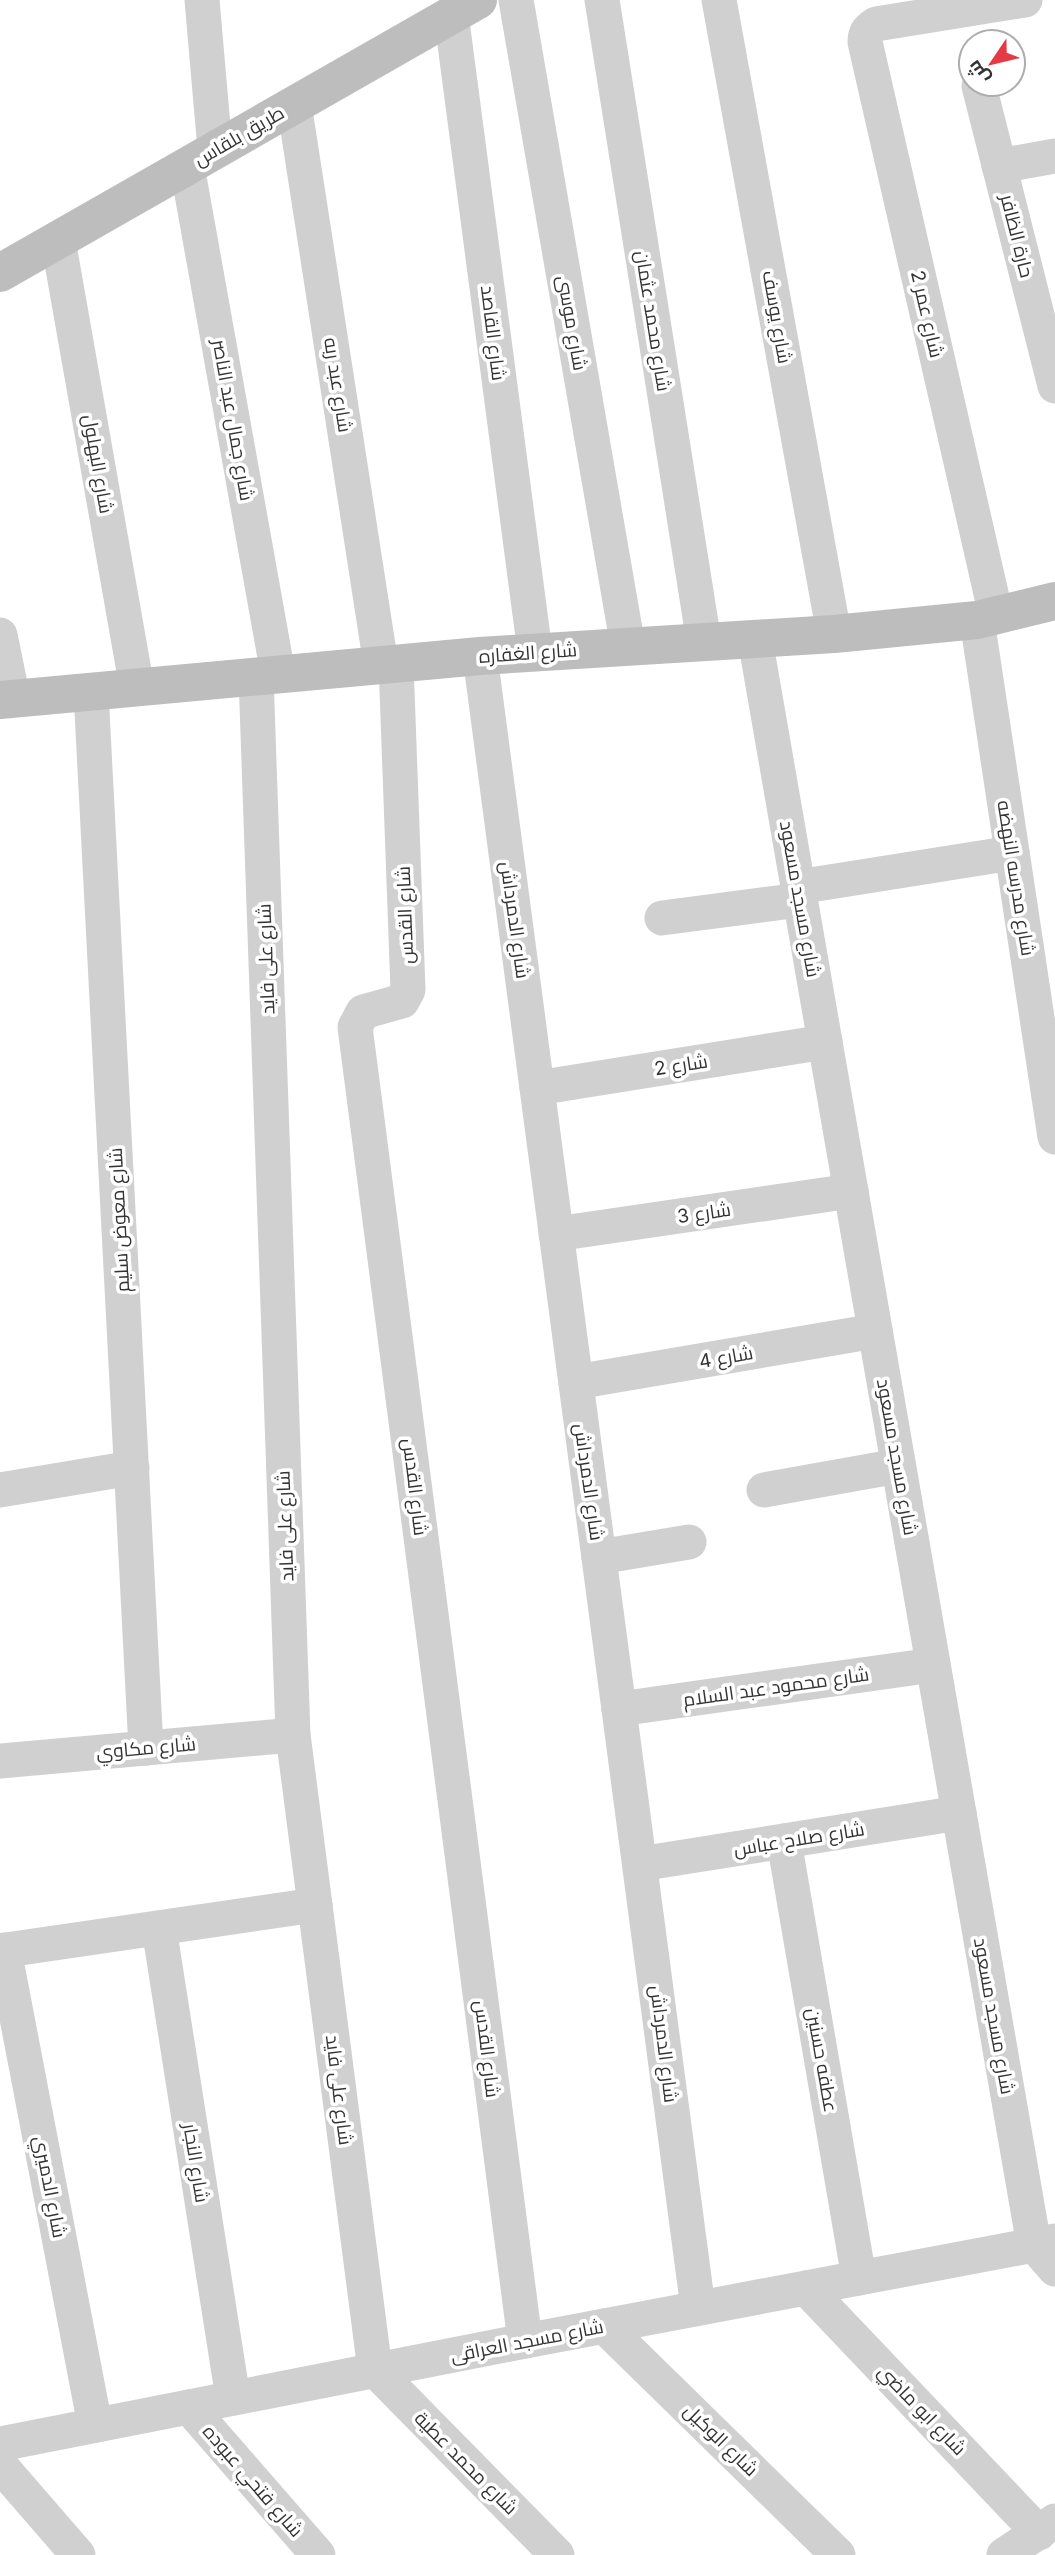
<svg xmlns="http://www.w3.org/2000/svg" width="1055" height="2555" viewBox="0 0 1055 2555" font-family="Inter,Cairo,sans-serif">
<style>
.lines{fill:none;stroke-linecap:round;stroke-linejoin:round}
.street{stroke:#d0d0d0;stroke-width:35}
.secondary{stroke:#bdbdbd;stroke-width:38}
.labels{text-anchor:middle;dominant-baseline:central;stroke-width:7;stroke-linejoin:round;paint-order:stroke}
.street-label{font-size:19px;fill:#333;stroke:#fff}
</style>
<rect width="100%" height="100%" fill="#fff"/>
<g class="lines">
<g class="street">
<polyline points="202,0 215,149"/>
<polyline points="516,0 628,647"/>
<polyline points="602,0 704,642"/>
<polyline points="719,0 834,634"/>
<polyline points="451,14 535,652"/>
<polyline points="979,86 1055,386"/>
<polyline points="294,104 381,665"/>
<polyline points="187,166 278,674"/>
<polyline points="999,166 1055,156"/>
<polyline points="58,240 137,688"/>
<path d="M996,615L865,42C865,33 868,29 876,24L1025,0"/>
<polyline points="977,620 1055,1137"/>
<polyline points="0,635 13,699"/>
<polyline points="755,639 1034,2245 1055,2269"/>
<polyline points="480,656 698,2308"/>
<polyline points="396,663 408,990 402,1001 363,1012 355,1027 525,2341"/>
<polyline points="256,676 293,1735 375,2370 557,2555"/>
<polyline points="91,692 146,1748"/>
<polyline points="798,887 1012,853"/>
<polyline points="662,918 800,900"/>
<polyline points="537,1088 825,1042"/>
<polyline points="556,1234 851,1191"/>
<polyline points="576,1382 875,1331"/>
<polyline points="0,1490 132,1468"/>
<polyline points="764,1490 898,1466"/>
<polyline points="599,1557 689,1542"/>
<polyline points="619,1709 933,1665"/>
<polyline points="0,1761 293,1735"/>
<polyline points="784,1841 859,2278"/>
<polyline points="640,1864 959,1813"/>
<polyline points="159,1928 233,2398"/>
<polyline points="4,1950 95,2425"/>
<polyline points="0,1951 315,1905"/>
<polyline points="806,2288 1039,2533"/>
<polyline points="604,2326 838,2555"/>
<polyline points="189,2407 318,2555"/>
<polyline points="0,2444 525,2341 1055,2241"/>
<polyline points="0,2465 78,2555"/>
<polyline points="1004,2555 1055,2521"/>
</g>
<g class="secondary">
<polyline points="0,273 478,0"/>
<polyline points="0,700 480,656 834,634 977,620 1055,601"/>
</g>
</g>
<g class="labels">
<g class="street-label">
<text transform="translate(239 136) rotate(-30)">طريق بلقاس</text>
<text transform="translate(1017 236) rotate(76)">حارة الظافر</text>
<text transform="translate(927 314) rotate(77)">شارع عمر 2</text>
<text transform="translate(777 317) rotate(80)">شارع يوسف</text>
<text transform="translate(653 321) rotate(81)">شارع محمد عثمان</text>
<text transform="translate(572 323) rotate(80)">شارع موسى</text>
<text transform="translate(493 333) rotate(83)">شارع القاصد</text>
<text transform="translate(338 385) rotate(81)">شارع عبد ربه</text>
<text transform="translate(233 420) rotate(80)">شارع جمال عبد الناصر</text>
<text transform="translate(98 464) rotate(80)">شارع البهلول</text>
<text transform="translate(528 653) rotate(-4)">شارع الغفاره</text>
<text transform="translate(1016 878) rotate(81)">شارع مدرسه النهضه</text>
<text transform="translate(800 899) rotate(80)">شارع مسجد مسعود</text>
<text transform="translate(405 915) rotate(-92)">شارع القدس</text>
<text transform="translate(515 920) rotate(82)">شارع الدمرداش</text>
<text transform="translate(266 959) rotate(-92)">شارع على فايد</text>
<text transform="translate(681 1065) rotate(-9)">شارع 2</text>
<text transform="translate(704 1213) rotate(-8)">شارع 3</text>
<text transform="translate(119 1220) rotate(-93)">شارع معوض سليم</text>
<text transform="translate(726 1357) rotate(-10)">شارع 4</text>
<text transform="translate(897 1457) rotate(80)">شارع مسجد مسعود</text>
<text transform="translate(589 1482) rotate(82)">شارع الدمرداش</text>
<text transform="translate(415 1487) rotate(83)">شارع القدس</text>
<text transform="translate(285 1526) rotate(-92)">شارع على فايد</text>
<text transform="translate(776 1687) rotate(-8)">شارع محمود عبد السلام</text>
<text transform="translate(146 1748) rotate(-5)">شارع مكاوي</text>
<text transform="translate(799 1839) rotate(-9)">شارع صلاح عباس</text>
<text transform="translate(994 2016) rotate(80)">شارع مسجد مسعود</text>
<text transform="translate(664 2044) rotate(83)">شارع الدمرداش</text>
<text transform="translate(487 2049) rotate(83)">شارع القدس</text>
<text transform="translate(822 2060) rotate(80)">عطفه حسنين</text>
<text transform="translate(339 2090) rotate(83)">شارع على فايد</text>
<text transform="translate(196 2163) rotate(81)">شارع النجار</text>
<text transform="translate(50 2187) rotate(79)">شارع الدميري</text>
<text transform="translate(527 2341) rotate(-11)">شارع مسجد العراقى</text>
<text transform="translate(922 2410) rotate(46)">شارع ابو ماضي</text>
<text transform="translate(721 2440) rotate(44)">شارع الوكيل</text>
<text transform="translate(466 2463) rotate(45)">شارع محمد عطية</text>
<text transform="translate(253 2481) rotate(49)">شارع فتحي عبوده</text>
</g>
</g>
<g transform="translate(992 63) rotate(235)"><circle r="33" fill="#ffffff" stroke="#adadad" stroke-width="2"/>
<path d="M0-5L12 26L0 18L-12 26Z" fill="#e63946"/>
<text y="-10" font-size="19" font-weight="bold" text-anchor="middle" fill="#333333">ش</text>
</g>
</svg>
